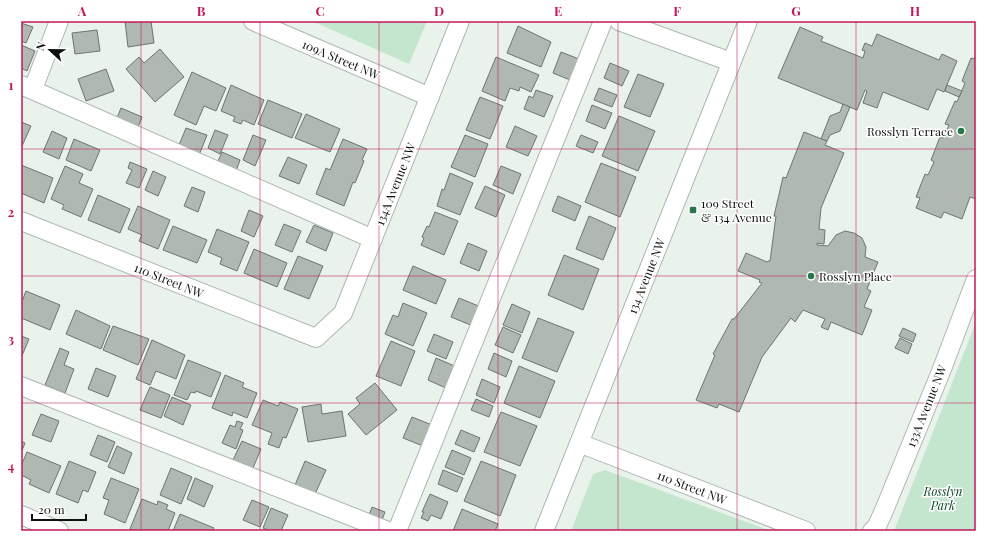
<svg xmlns="http://www.w3.org/2000/svg" width="997" height="552" viewBox="0 0 997 552" font-family="'Playfair Display',serif">
<style>
.green{fill:#c5e6ce}
.building{fill:#b0b8b2;stroke:#6e7570}
.lines{fill:none;stroke-linecap:round;stroke-linejoin:round}
.minor-casing{stroke:#afb7b1;stroke-width:20}
.minor{stroke:#fff;stroke-width:18}
.grid{fill:none;stroke:#c2185b;stroke-width:1;stroke-opacity:0.55}
.poi-dot{fill:#277748;stroke:#fff;stroke-width:1.5}
.labels{text-anchor:middle;dominant-baseline:central;stroke-width:3;stroke-linejoin:round;paint-order:stroke}
.street-label{font-size:12px;fill:#0d100e;stroke:#fff}
.poi-label{font-size:12px;fill:#0d100e;stroke:#fff;text-anchor:start}
.park-label{font-size:12px;font-style:italic;fill:#084625;stroke:#fff}
.neatline{fill:none;stroke:#c2185b;stroke-width:1.5}
.grid-label{font-size:13px;text-anchor:middle;font-weight:bold;fill:#c2185b}
</style>
<rect width="100%" height="100%" fill="#e9f2eb"/>
<g class="green">
<polygon points="312,21 427,21 409,64"/>
<polygon points="976,322 976,531 894,531"/>
<polygon points="605,470 771,531 571,531 593,474"/>
</g>
<g class="building">
<polygon points="125,21 151,21 154,43 128,47"/>
<polygon points="21,23 33,27 26,43 21,41"/>
<polygon points="518,26 551,42 541,67 507,53"/>
<polygon points="800,27 823,37 821,41 863,58 865,51 862,50 865,43 872,46 877,34 939,60 942,54 957,61 944,92 937,89 928,110 883,92 877,108 863,103 867,91 865,90 857,110 778,78"/>
<polygon points="97,30 100,51 75,54 72,33"/>
<polygon points="21,45 35,51 27,71 21,68"/>
<polygon points="160,49 184,77 155,102 126,69 139,57 144,63"/>
<polygon points="561,52 579,59 570,80 553,73"/>
<polygon points="976,55 976,199 970,197 962,219 944,212 941,218 916,208 920,198 916,197 925,174 928,175 934,162 931,160 940,137 943,138 949,125 945,124 955,101 957,102 965,83 962,81 971,58 974,59"/>
<polygon points="496,57 539,75 531,92 520,87 519,91 510,88 505,101 482,91"/>
<polygon points="610,63 629,71 622,86 604,78"/>
<polygon points="106,69 114,91 86,101 78,79"/>
<polygon points="192,72 226,88 216,111 204,106 196,125 174,115"/>
<polygon points="638,74 664,84 650,117 624,107"/>
<polygon points="231,85 264,100 254,125 243,120 241,124 233,121 235,117 221,111"/>
<polygon points="947,85 962,91 959,97 945,91"/>
<polygon points="599,88 617,95 612,107 594,100"/>
<polygon points="536,90 553,96 544,117 524,109 529,96 533,98"/>
<polygon points="480,97 503,106 490,139 466,130"/>
<polygon points="268,100 302,114 292,138 258,124"/>
<polygon points="843,104 850,107 840,131 830,135 827,141 821,139 830,116 840,112"/>
<polygon points="592,105 612,113 605,129 586,121"/>
<polygon points="121,108 142,117 136,132 115,123"/>
<polygon points="306,114 340,129 330,152 295,138"/>
<polygon points="619,116 655,131 638,171 602,156"/>
<polygon points="21,122 31,126 22,146 21,146"/>
<polygon points="515,126 537,136 528,156 506,147"/>
<polygon points="186,128 207,135 198,158 177,150"/>
<polygon points="215,130 228,135 220,154 208,148"/>
<polygon points="52,131 67,138 59,159 43,152"/>
<polygon points="804,132 827,141 825,145 844,153 821,208 819,229 825,230 824,244 817,243 817,245 828,246 836,235 845,231 854,233 862,238 866,247 865,257 878,262 867,289 871,291 864,307 872,310 862,335 831,322 828,330 821,327 825,319 803,310 795,322 791,318 762,357 739,412 719,404 717,408 696,400 715,355 713,354 732,319 734,319 762,283 759,282 760,280 738,271 746,253 767,262 768,261 770,261 776,216 774,216 783,177 786,178"/>
<polygon points="253,135 266,140 255,166 243,160"/>
<polygon points="465,135 488,144 475,177 451,167"/>
<polygon points="581,135 598,142 593,153 576,146"/>
<polygon points="74,139 100,150 91,171 66,160"/>
<polygon points="343,139 367,149 362,160 364,161 355,183 353,182 344,206 316,194 326,168 330,170"/>
<polygon points="222,152 240,160 235,174 216,166"/>
<polygon points="288,157 307,165 299,184 279,176"/>
<polygon points="130,162 147,169 139,188 126,183 132,170 128,168"/>
<polygon points="601,163 636,177 620,217 585,202"/>
<polygon points="21,165 53,178 44,203 21,193"/>
<polygon points="65,166 83,174 79,183 93,189 81,217 62,209 64,205 51,199"/>
<polygon points="501,166 521,174 513,194 493,185"/>
<polygon points="153,171 166,177 158,196 145,190"/>
<polygon points="450,173 473,183 460,215 437,206 442,189 444,190"/>
<polygon points="485,186 505,195 496,217 475,208"/>
<polygon points="192,187 205,192 198,212 184,206"/>
<polygon points="98,195 130,209 120,233 88,220"/>
<polygon points="558,196 581,206 575,221 552,211"/>
<polygon points="138,206 170,220 158,249 139,241 142,235 128,229"/>
<polygon points="249,210 263,216 254,237 241,231"/>
<polygon points="435,212 458,221 444,255 421,245 424,238 422,237 427,226 429,227"/>
<polygon points="589,216 616,228 603,260 576,249"/>
<polygon points="284,224 301,231 292,252 275,245"/>
<polygon points="314,225 333,233 326,251 306,242"/>
<polygon points="173,226 207,240 197,263 163,250"/>
<polygon points="217,229 249,242 237,271 220,264 222,258 208,252"/>
<polygon points="468,243 487,251 479,271 460,263"/>
<polygon points="254,249 287,263 277,287 244,273"/>
<polygon points="564,255 599,269 583,310 548,295"/>
<polygon points="298,256 323,266 309,299 284,289"/>
<polygon points="413,266 446,280 436,304 403,290"/>
<polygon points="26,291 60,305 50,330 21,318 21,304"/>
<polygon points="459,298 481,307 473,326 451,317"/>
<polygon points="403,303 427,313 413,346 385,334 393,315 398,317"/>
<polygon points="512,304 530,312 522,333 503,325"/>
<polygon points="76,310 110,326 101,349 66,334"/>
<polygon points="538,318 574,332 557,372 522,358"/>
<polygon points="113,326 149,339 138,365 103,350"/>
<polygon points="503,327 521,335 513,353 495,345"/>
<polygon points="903,328 916,334 913,342 899,336"/>
<polygon points="434,334 453,342 446,359 427,351"/>
<polygon points="21,336 29,339 21,358"/>
<polygon points="900,338 912,344 908,354 895,348"/>
<polygon points="152,340 185,355 176,379 156,371 150,385 136,379"/>
<polygon points="391,341 415,351 401,386 376,376"/>
<polygon points="60,348 69,352 64,365 74,369 65,393 45,385"/>
<polygon points="494,353 512,361 506,377 488,369"/>
<polygon points="436,358 457,367 448,389 428,380"/>
<polygon points="188,360 221,373 211,397 196,391 195,393 191,392 187,400 174,395"/>
<polygon points="519,366 555,381 540,418 504,403"/>
<polygon points="96,368 116,376 108,397 88,389"/>
<polygon points="225,375 244,383 242,387 257,393 247,418 233,412 232,416 212,408"/>
<polygon points="482,379 500,387 494,403 476,395"/>
<polygon points="375,383 397,410 366,435 348,414 360,404 356,398"/>
<polygon points="150,387 170,395 161,418 140,410"/>
<polygon points="172,397 191,405 183,425 164,416"/>
<polygon points="476,399 493,406 489,417 471,410"/>
<polygon points="263,400 278,406 280,402 298,409 286,438 283,437 279,448 268,444 272,433 252,425"/>
<polygon points="321,404 322,414 342,411 346,436 308,442 302,407"/>
<polygon points="501,412 537,426 520,466 484,452"/>
<polygon points="41,414 59,421 51,442 32,435"/>
<polygon points="412,417 432,425 423,446 403,438"/>
<polygon points="237,421 243,423 240,429 243,430 236,449 222,443 230,425 235,427"/>
<polygon points="461,430 480,438 474,452 455,444"/>
<polygon points="98,435 115,442 107,462 90,455"/>
<polygon points="21,441 25,443 21,453"/>
<polygon points="242,441 261,449 253,468 233,460"/>
<polygon points="117,446 132,453 124,474 108,467"/>
<polygon points="452,450 471,458 464,475 445,467"/>
<polygon points="27,452 61,466 49,493 29,484 31,480 21,475 21,466"/>
<polygon points="69,461 96,472 88,492 83,490 78,503 56,494"/>
<polygon points="305,461 326,470 315,494 295,485"/>
<polygon points="481,461 516,475 500,516 464,501"/>
<polygon points="171,468 192,477 181,504 160,495"/>
<polygon points="443,470 463,478 457,492 438,484"/>
<polygon points="111,478 139,489 125,523 104,514 109,500 103,498"/>
<polygon points="195,478 213,486 204,507 187,499"/>
<polygon points="430,494 448,502 441,519 431,515 428,521 421,518 424,512 422,512"/>
<polygon points="142,499 157,505 158,501 168,505 166,509 175,513 168,531 135,531 130,529"/>
<polygon points="252,500 269,507 260,527 243,520"/>
<polygon points="372,507 385,512 382,520 369,515"/>
<polygon points="271,508 288,515 281,531 270,531 263,528"/>
<polygon points="462,509 498,524 495,531 453,531"/>
<polygon points="180,514 214,528 212,531 173,531"/>
</g>
<g class="lines">
<defs>
<g id="minor">
<polyline points="253,21 430,97"/>
<polyline points="619,21 731,62"/>
<polyline points="21,85 373,239"/>
<polyline points="33,89 59,21"/>
<polyline points="21,221 316,338 343,313 460,21"/>
<polyline points="21,386 388,531"/>
<polyline points="579,443 806,531"/>
<polyline points="21,515 59,531"/>
<polyline points="397,531 603,21"/>
<polyline points="544,531 748,21"/>
<polyline points="872,531 877,526 885,508 942,369 976,279"/>
</g>
</defs>
<use href="#minor" class="minor-casing"/>
<use href="#minor" class="minor"/>
</g>
<path class="grid" d="M141,21V531M260,21V531M379,21V531M498,21V531M618,21V531M737,21V531M856,21V531M21,149H976M21,276H976M21,403H976"/>
<g class="poi-dot">
<circle cx="961" cy="131" r="4"/>
<rect x="689" y="206" width="8" height="8" rx="2"/>
<circle cx="811" cy="276" r="4"/>
</g>
<g class="labels">
<g class="street-label">
<text transform="translate(341 59) rotate(23)">109A Street NW</text>
<text transform="translate(395 184) rotate(-68)">134A Avenue NW</text>
<text transform="translate(646 276) rotate(-68)">134 Avenue NW</text>
<text transform="translate(169 280) rotate(22)">110 Street NW</text>
<text transform="translate(926 406) rotate(-68)">133A Avenue NW</text>
<text transform="translate(692 487) rotate(21)">110 Street NW</text>
</g>
<g class="poi-label">
<text x="953" y="131" text-anchor="end">Rosslyn Terrace</text>
<text x="701" y="203">109 Street<tspan x="701" dy="14">&amp; 134 Avenue</tspan></text>
<text x="819" y="276">Rosslyn Place</text>
</g>
<g class="park-label">
<text x="943" y="491">Rosslyn<tspan x="943" dy="14">Park</tspan></text>
</g>
</g>
<rect width="997" height="552" fill="none" stroke="#ffffff" stroke-width="44"/>
<g transform="translate(50 50) rotate(292)" stroke="#ffffff" stroke-width="3" paint-order="stroke">
<path d="M0-3L7 15L0 10L-7 15Z" fill="#0d100e"/>
<text y="-6" font-size="11" font-weight="bold" text-anchor="middle" fill="#0d100e">N</text>
</g>
<path d="M32 514v6h54v-6" fill="none" stroke="#0d100e" stroke-width="2"/>
<text x="38" y="514" font-size="12" fill="#0d100e" stroke="#ffffff" stroke-width="3" paint-order="stroke">20 m</text>
<rect x="22" y="22" width="953" height="508" class="neatline"/>
<g class="grid-label">
<text x="82" y="16">A</text>
<text x="201" y="16">B</text>
<text x="320" y="16">C</text>
<text x="439" y="16">D</text>
<text x="558" y="16">E</text>
<text x="677" y="16">F</text>
<text x="796" y="16">G</text>
<text x="915" y="16">H</text>
<text x="11" y="90">1</text>
<text x="11" y="217">2</text>
<text x="11" y="344">3</text>
<text x="11" y="471">4</text>
</g>
</svg>
